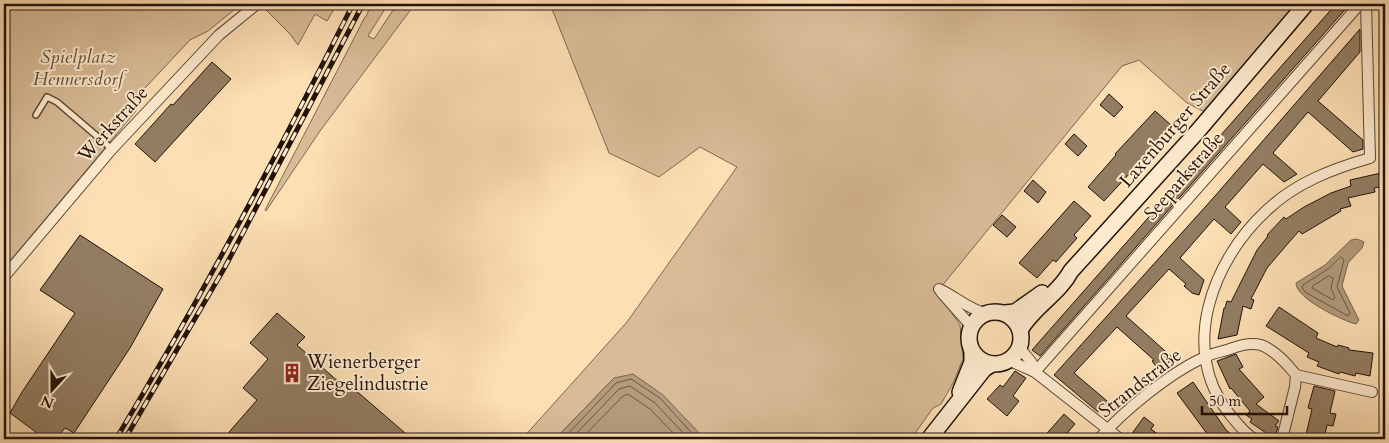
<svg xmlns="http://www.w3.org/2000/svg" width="1389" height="443" viewBox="0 0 1389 443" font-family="Cardo,serif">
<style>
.green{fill:#d8bc97;stroke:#7c6850}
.water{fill:#b29a7a;stroke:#78644d}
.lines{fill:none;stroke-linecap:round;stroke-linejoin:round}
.shore{stroke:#6a5642;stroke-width:1}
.building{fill:#937d62;stroke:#21130a}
.service-casing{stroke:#584634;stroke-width:8}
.minor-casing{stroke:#584634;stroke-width:12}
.secondary-casing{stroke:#21130a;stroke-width:18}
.service{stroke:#feeace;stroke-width:5}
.minor{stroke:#feeace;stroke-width:10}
.secondary{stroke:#feeace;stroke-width:15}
.rail-casing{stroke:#21130a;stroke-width:5}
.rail{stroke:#feeace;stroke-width:3;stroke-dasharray:9;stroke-linecap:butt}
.labels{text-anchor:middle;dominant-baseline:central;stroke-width:4;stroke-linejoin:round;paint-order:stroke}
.park-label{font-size:19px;font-style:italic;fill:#614e3b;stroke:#feeace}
.street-label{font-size:19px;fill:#21130a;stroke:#feeace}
.poi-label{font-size:19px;fill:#21130a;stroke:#feeace;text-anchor:start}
</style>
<rect width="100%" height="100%" fill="#fddfb4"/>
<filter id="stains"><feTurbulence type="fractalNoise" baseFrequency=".004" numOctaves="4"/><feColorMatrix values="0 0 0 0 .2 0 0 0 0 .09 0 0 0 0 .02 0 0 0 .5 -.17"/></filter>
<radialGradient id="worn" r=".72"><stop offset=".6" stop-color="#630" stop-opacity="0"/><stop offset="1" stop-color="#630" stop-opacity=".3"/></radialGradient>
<g class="green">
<polygon points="4,4 240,5 208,31 190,40 131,103 136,111 4,268"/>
<polygon points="264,4 277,4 295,9 298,8 302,4 337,4 327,21 315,14 298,45 290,34 261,5"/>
<polygon points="371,4 388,4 368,36 374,39 397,4 415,4 320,131 266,211 265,210 365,17 366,17"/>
<polygon points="550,4 1298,4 1205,112 1187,103 1139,60 1122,66 937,292 960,325 963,359 953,383 941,404 933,408 911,439 705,439 614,378 558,436 558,439 522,439 627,322 737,167 700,147 659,177 609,153"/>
</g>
<g class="water">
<path d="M1357,239L1364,242L1362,248L1348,263L1342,286L1359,320L1356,324C1343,321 1295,298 1296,283L1325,265L1351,240Z"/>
<polygon points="633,374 663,395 705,439 558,439 558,436 614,378"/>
</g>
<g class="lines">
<g class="shore">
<polygon points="1341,257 1344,260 1337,287 1350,313 1348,316 1305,292 1302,287 1303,285 1328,269"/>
<polygon points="1329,276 1333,278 1331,288 1335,298 1333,300 1312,288 1313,286"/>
<polyline points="563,439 616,383 631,379 660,398 697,439"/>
<polyline points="571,439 619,389 630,386 655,403 689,439"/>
<polyline points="581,439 623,396 628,394 650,409 679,439"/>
</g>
</g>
<g class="building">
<polygon points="1336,4 1350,4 1040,356 1032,350"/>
<polygon points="1360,29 1360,52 1318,101 1363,140 1363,149 1353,152 1308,112 1273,153 1297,174 1284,182 1263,164 1225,207 1241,222 1231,234 1214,219 1180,258 1204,280 1199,295 1192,293 1184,286 1186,284 1169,269 1126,316 1174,359 1158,369 1152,361 1154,360 1117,327 1074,373 1113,406 1109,411 1099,410 1098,412 1054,375 1215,196"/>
<polygon points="212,62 231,79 155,162 135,144 171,104 173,105"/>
<polygon points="1109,94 1123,107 1114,117 1100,105"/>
<polygon points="1155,111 1171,125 1143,157 1144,158 1104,201 1088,187 1116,155 1115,154"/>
<polygon points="1074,134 1087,146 1078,156 1065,144"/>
<polygon points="1381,173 1382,187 1374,188 1375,192 1348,198 1351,206 1340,209 1341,211 1302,234 1299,231 1291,240 1267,268 1251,299 1254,300 1251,309 1243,306 1237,335 1218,339 1224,308 1225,308 1227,301 1231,302 1257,250 1268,236 1267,235 1284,217 1286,219 1304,207 1331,193 1351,186 1350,180"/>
<polygon points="1033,180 1046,192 1038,203 1024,191"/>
<polygon points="1074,201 1091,216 1074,235 1077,238 1056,262 1053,260 1037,278 1019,263"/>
<polygon points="1002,215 1016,227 1007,237 993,225"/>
<polygon points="80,235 163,289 130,348 74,433 65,428 56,439 45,439 10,413 22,392 75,313 40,290"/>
<polygon points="1279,307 1318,333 1316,338 1337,347 1338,345 1349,348 1349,350 1373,353 1370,376 1356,373 1355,376 1340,372 1339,374 1317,366 1319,362 1307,357 1309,353 1266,326"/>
<polygon points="277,313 305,337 297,345 350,392 353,388 412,439 223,439 257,400 243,388 268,359 250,343"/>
<polygon points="1236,354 1243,367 1239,369 1264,397 1256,404 1279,421 1275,426 1278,427 1275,437 1270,433 1269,435 1250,422 1252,419 1246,415 1250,411 1231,388 1230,389 1217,361"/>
<polygon points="1015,371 1026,378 1013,396 1019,401 1007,416 987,399 1000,385 1003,387"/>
<polygon points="1193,382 1226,430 1237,439 1211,439 1177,393"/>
<polygon points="1314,386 1335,391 1330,413 1336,414 1333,426 1327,425 1324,439 1305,439 1312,409 1308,408"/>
<polygon points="1064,414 1075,424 1062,439 1042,439"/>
<polygon points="1144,417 1154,425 1151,429 1164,439 1128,439"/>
</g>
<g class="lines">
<defs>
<polyline id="service" points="36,115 47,97 57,102 112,149"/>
<g id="minor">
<polyline points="4,277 112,149 219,35 257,4"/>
<path d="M939,289C955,296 968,309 985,313"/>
<polyline points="941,292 971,326"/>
<polyline points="1019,347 1032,363 1035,372"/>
<polyline points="1008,360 1035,372 1120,439"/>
<polyline points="1035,372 1360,4"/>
<polyline points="1296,375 1372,392"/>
<path d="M1099,439C1123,411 1171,372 1205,357C1212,353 1220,352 1227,350C1238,346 1249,342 1261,345C1275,350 1287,364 1296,375L1295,387L1282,439"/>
<path d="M1254,439C1243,432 1236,422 1228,412C1179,348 1213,260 1266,211C1295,183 1332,169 1370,158L1366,4"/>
</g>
<g id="secondary">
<circle cx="995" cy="338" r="26"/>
<polyline points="1005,313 1015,312 1042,293"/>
<path d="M1020,330C1033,307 1059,294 1071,271L1197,132L1306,4"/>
<polyline points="960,392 972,362 972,351"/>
<polyline points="929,439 984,369 992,364"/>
</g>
</defs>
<use href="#service" class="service-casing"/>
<use href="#minor" class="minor-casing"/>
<use href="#secondary" class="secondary-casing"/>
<use href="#service" class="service"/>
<use href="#minor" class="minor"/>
<use href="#secondary" class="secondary"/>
<defs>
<g id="rail">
<path d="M116,439C201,298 279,152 353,4"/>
<polyline points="125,439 225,267 363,4"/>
</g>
</defs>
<use href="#rail" class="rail-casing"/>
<use href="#rail" class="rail"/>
</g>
<defs>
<symbol id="building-bare" viewBox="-9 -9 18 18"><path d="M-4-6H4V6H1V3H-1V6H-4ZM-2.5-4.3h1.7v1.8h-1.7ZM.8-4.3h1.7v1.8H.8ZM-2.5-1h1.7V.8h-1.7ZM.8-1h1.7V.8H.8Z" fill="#8f2418" stroke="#feeace" stroke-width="2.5" paint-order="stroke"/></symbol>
</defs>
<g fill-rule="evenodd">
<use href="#building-bare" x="278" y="359" width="28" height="28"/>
</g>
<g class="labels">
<g class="park-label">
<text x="78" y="57">Spielplatz<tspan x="78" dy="22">Hennersdorf</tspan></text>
</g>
<g class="street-label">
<text transform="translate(113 124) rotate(-48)">Werkstraße</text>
<text transform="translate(1175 125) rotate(-49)">Laxenburger Straße</text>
<text transform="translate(1184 176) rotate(-49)">Seeparkstraße</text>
<text transform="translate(1140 383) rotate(-38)">Strandstraße</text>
</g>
<g class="poi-label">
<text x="307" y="362">Wienerberger<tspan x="307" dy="22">Ziegelindustrie</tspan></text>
</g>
</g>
<rect width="1389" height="443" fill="none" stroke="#fddfb4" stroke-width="20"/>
<rect x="5" y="5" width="1379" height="433" fill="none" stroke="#21130a" stroke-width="2.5"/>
<rect x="10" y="10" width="1369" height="423" fill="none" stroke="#21130a"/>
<g transform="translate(52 390) rotate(201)" stroke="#feeace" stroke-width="4" paint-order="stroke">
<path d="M0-4L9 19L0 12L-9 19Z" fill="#21130a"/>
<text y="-8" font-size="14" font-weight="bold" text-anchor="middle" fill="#21130a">N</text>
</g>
<path d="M1202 406v8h85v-8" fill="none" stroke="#21130a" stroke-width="2.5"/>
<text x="1209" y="406" font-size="15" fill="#21130a" stroke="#feeace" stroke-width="4" paint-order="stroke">50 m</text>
<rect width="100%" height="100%" filter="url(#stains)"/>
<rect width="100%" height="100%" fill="url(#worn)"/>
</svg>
